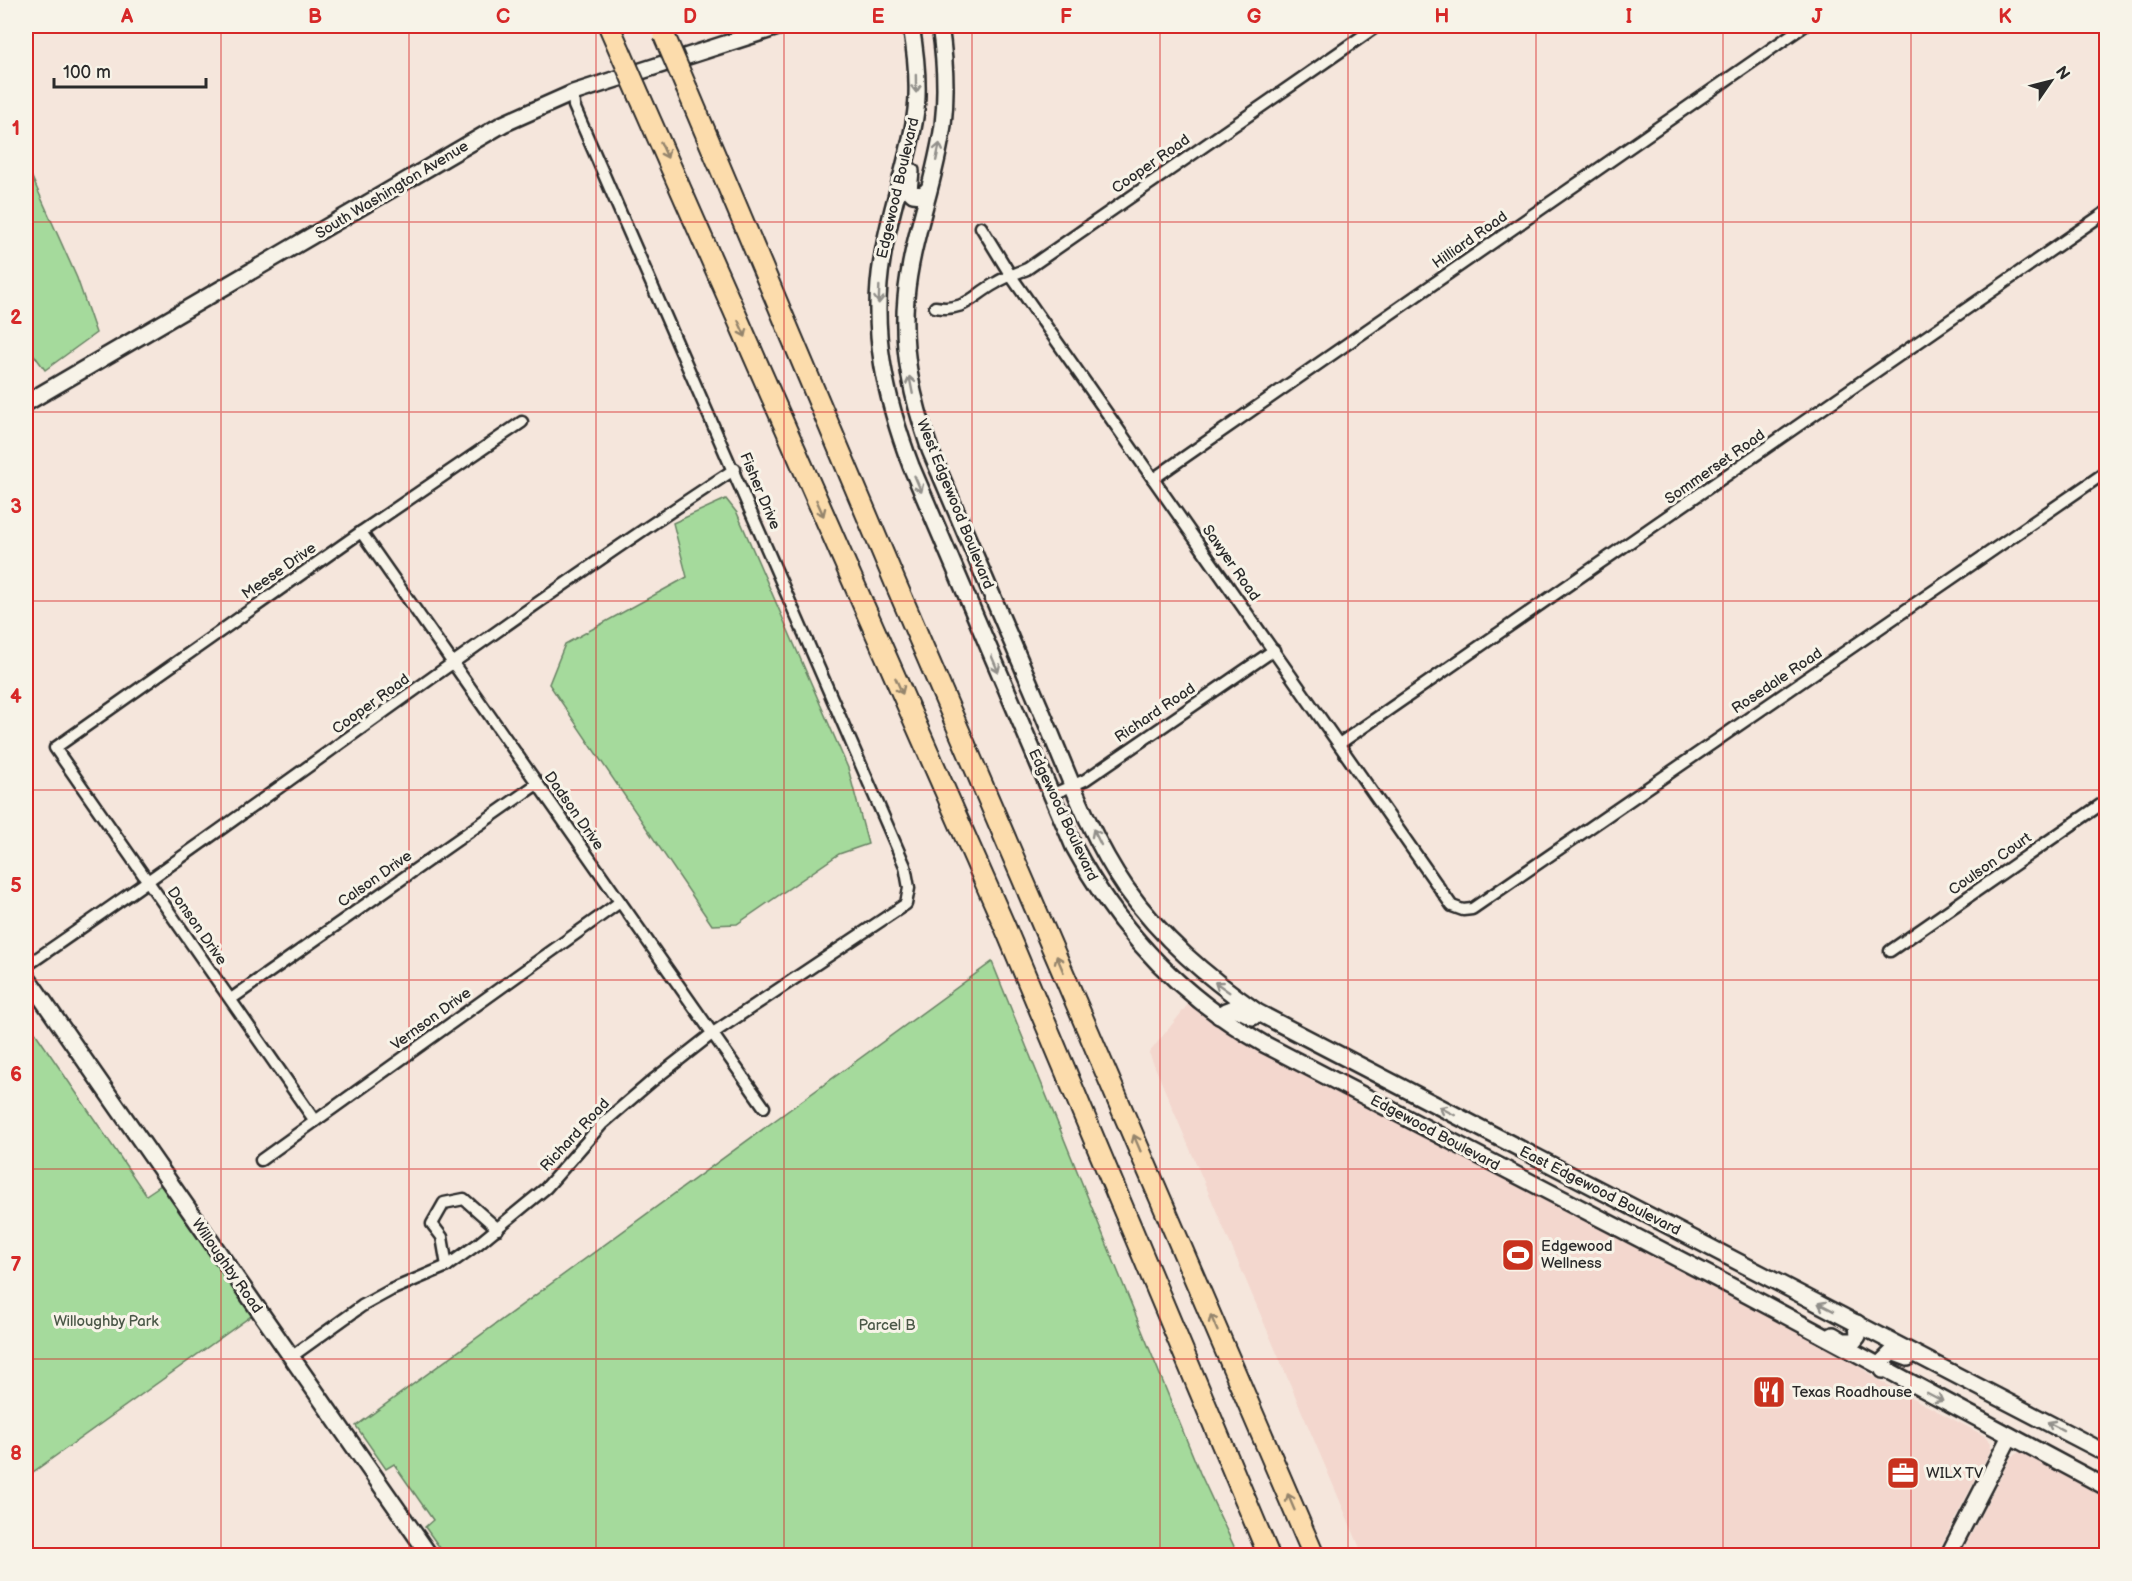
<svg xmlns="http://www.w3.org/2000/svg" width="2132" height="1581" viewBox="0 0 2132 1581" font-family="'Balsamiq Sans',sans-serif">
<style>
.built{fill:#f3d7ce}
.green{fill:#a5da9c;stroke:#688264;stroke-width:1.5}
.lines{fill:none;stroke-linecap:round;stroke-linejoin:round}
.street-casing{stroke:#2b2b2b;stroke-width:15}
.secondary-casing{stroke:#2b2b2b;stroke-width:20}
.highway-casing{stroke:#2b2b2b;stroke-width:24}
.street{stroke:#f7f3e8;stroke-width:10}
.secondary{stroke:#f7f3e8;stroke-width:15}
.highway{stroke:#fcdcac;stroke-width:20}
.highway-bridge-casing{stroke:#2b2b2b;stroke-width:24;stroke-linecap:butt}
.highway-bridge{stroke:#fcdcac;stroke-width:20}
.oneway{stroke:#918f8a}
.oneway2{stroke:#94846c}
.grid{fill:none;stroke:#d62828;stroke-width:1.5;stroke-opacity:0.55}
.labels{text-anchor:middle;dominant-baseline:central;stroke-width:6;stroke-linejoin:round;paint-order:stroke}
.street-label{font-size:15px;fill:#2b2b2b;stroke:#f7f3e8}
.poi-label{font-size:15px;fill:#2b2b2b;stroke:#f7f3e8;text-anchor:start}
.park-label{font-size:15px;fill:#4a5747;stroke:#f7f3e8}
.neatline{fill:none;stroke:#d62828;stroke-width:2}
.grid-label{font-size:20px;text-anchor:middle;font-weight:bold;fill:#d62828}
</style>
<rect width="100%" height="100%" fill="#f5e6dc"/>
<filter id="ink" filterUnits="userSpaceOnUse"><feTurbulence type="fractalNoise" baseFrequency=".0167" numOctaves="2"/><feDisplacementMap in="SourceGraphic" scale="12" xChannelSelector="R" yChannelSelector="G"/><feConvolveMatrix kernelMatrix="1 2 1 2 8 2 1 2 1" color-interpolation-filters="sRGB"/></filter>
<g filter="url(#ink)">
<g class="built">
<polygon points="1190,1002 1222,1027 1269,1054 1726,1292 1845,1357 1880,1381 1985,1436 1991,1443 1990,1451 1936,1555 1363,1555 1149,1053"/>
<polygon points="2021,1451 2106,1494 2106,1555 1960,1556 2011,1457"/>
</g>
<g class="green">
<polygon points="26,164 77,278 96,333 45,370 26,344"/>
<polygon points="726,499 737,513 848,768 868,844 839,854 737,924 712,925 549,684 565,644 687,577 673,523"/>
<polygon points="992,962 1200,1473 1238,1555 445,1555 425,1527 433,1520 394,1464 386,1469 356,1426"/>
<polygon points="26,1027 32,1028 146,1195 167,1181 258,1311 26,1477"/>
</g>
<g class="lines">
<defs>
<g id="street">
<polyline points="981,227 1011,276 1452,906 1463,910 1472,909 2106,472"/>
<path d="M935,307C965,312 972,296 996,283C1005,277 1017,273 1027,269L1377,26"/>
<polyline points="1153,479 1804,26"/>
<polyline points="361,532 764,1107"/>
<polyline points="1339,744 2106,212"/>
<polyline points="1051,795 1085,780 1274,650"/>
<polyline points="1890,951 2106,801"/>
<path d="M26,966C264,803 493,627 735,469"/>
<polyline points="231,999 537,784"/>
<polyline points="315,1121 55,748 361,532 522,422"/>
<polyline points="261,1160 620,902"/>
<polyline points="447,1266 442,1237 432,1224 444,1203 464,1199 498,1229"/>
<polyline points="291,1357 362,1306 391,1290 447,1266 478,1244 546,1188 602,1124 652,1081 713,1033 906,904 909,888 905,866 574,106 573,93"/>
</g>
<g id="secondary">
<path d="M911,26C916,55 920,87 915,117C908,165 889,211 882,260C870,331 886,400 911,466L1074,847C1119,932 1181,997 1264,1044L1723,1282L2106,1487"/>
<path d="M940,26C945,59 947,91 943,125C935,184 911,239 906,298C901,351 913,401 930,450C968,539 1006,628 1044,717C1068,774 1090,836 1126,888C1162,939 1206,976 1257,1012L2106,1453"/>
<polyline points="911,171 909,190 913,194 922,195 928,190"/>
<polyline points="26,403 503,124 573,93 781,26"/>
<polyline points="26,976 430,1556"/>
<path d="M1219,1016C1230,1004 1241,1010 1253,1017"/>
<polyline points="1833,1335 1843,1341 1854,1341 1858,1336 1857,1323"/>
<polyline points="1883,1370 1882,1362 1892,1352 1908,1358"/>
<polyline points="1948,1556 2010,1436"/>
</g>
<g id="highway">
<polyline points="609,26 620,51"/>
<polyline points="687,89 898,589 1314,1556"/>
<polyline points="640,97 1005,927 1269,1556"/>
</g>
</defs>
<use href="#street" class="street-casing"/>
<use href="#secondary" class="secondary-casing"/>
<use href="#highway" class="highway-casing"/>
<use href="#street" class="street"/>
<use href="#secondary" class="secondary"/>
<use href="#highway" class="highway"/>
<defs>
<g id="highway-bridge">
<polyline points="664,35 687,89"/>
<polyline points="620,51 640,97"/>
</g>
</defs>
<use href="#highway-bridge" class="highway-bridge-casing"/>
<use href="#highway-bridge" class="highway-bridge"/>
</g>
<defs><path id="oneway-shaft" d="M-6 0H5M1.5-3L5.5 0L1.5 3" fill="none" stroke-width="1.6" stroke-linecap="round" stroke-linejoin="round" transform="scale(1.5)"/></defs>
<g class="oneway">
<use href="#oneway-shaft" transform="translate(916 84) rotate(89)"/>
<use href="#oneway-shaft" transform="translate(938 152) rotate(-78)"/>
<use href="#oneway-shaft" transform="translate(879 295) rotate(92)"/>
<use href="#oneway-shaft" transform="translate(911 385) rotate(-101)"/>
<use href="#oneway-shaft" transform="translate(918 484) rotate(67)"/>
<use href="#oneway-shaft" transform="translate(995 664) rotate(67)"/>
<use href="#oneway-shaft" transform="translate(1097 837) rotate(-116)"/>
<use href="#oneway-shaft" transform="translate(1222 987) rotate(-145)"/>
<use href="#oneway-shaft" transform="translate(1447 1111) rotate(-152)"/>
<use href="#oneway-shaft" transform="translate(1826 1307) rotate(-153)"/>
<use href="#oneway-shaft" transform="translate(1935 1397) rotate(28)"/>
<use href="#oneway-shaft" transform="translate(2055 1426) rotate(-153)"/>
</g>
<g class="oneway2">
<use href="#oneway-shaft" transform="translate(664 150) rotate(66)"/>
<use href="#oneway-shaft" transform="translate(742 329) rotate(66)"/>
<use href="#oneway-shaft" transform="translate(820 508) rotate(66)"/>
<use href="#oneway-shaft" transform="translate(899 686) rotate(66)"/>
<use href="#oneway-shaft" transform="translate(1060 964) rotate(-113)"/>
<use href="#oneway-shaft" transform="translate(1137 1143) rotate(-113)"/>
<use href="#oneway-shaft" transform="translate(1214 1323) rotate(-113)"/>
<use href="#oneway-shaft" transform="translate(1291 1502) rotate(-113)"/>
</g>
</g>
<path class="grid" d="M221,26V1556M409,26V1556M596,26V1556M784,26V1556M972,26V1556M1160,26V1556M1348,26V1556M1536,26V1556M1723,26V1556M1911,26V1556M26,222H2106M26,412H2106M26,601H2106M26,790H2106M26,980H2106M26,1169H2106M26,1359H2106"/>
<defs>
<symbol id="stadium-square" viewBox="-11 -11 22 22"><rect x="-9" y="-9" width="18" height="18" rx="4" fill="#c8321e" stroke="#f7f3e8"/><path d="M0-5a6.5 5 0 1 0 0 10a6.5 5 0 1 0 0-10ZM-3.5-1.8h7v3.6h-7Z" fill="#fff"/></symbol>
<symbol id="restaurant-square" viewBox="-11 -11 22 22"><rect x="-9" y="-9" width="18" height="18" rx="4" fill="#c8321e" stroke="#f7f3e8"/><path d="M-5-6h1v4h1v-4h1v4h1v-4h1v5L-1.5 .5V6h-2V.5L-5-1ZM5-6V6H3V1.5H1.5Q1.5-4 5-6Z" fill="#fff"/></symbol>
<symbol id="office-square" viewBox="-11 -11 22 22"><rect x="-9" y="-9" width="18" height="18" rx="4" fill="#c8321e" stroke="#f7f3e8"/><path d="M-6-3h4V-5.5h4V-3h4V5H-6ZM-1-4.5V-3h2v-1.5ZM-6 0V1H6V0Z" fill="#fff"/></symbol>
</defs>
<g fill-rule="evenodd">
<use href="#stadium-square" x="1499" y="1236" width="38" height="38"/>
<use href="#restaurant-square" x="1750" y="1373" width="38" height="38"/>
<use href="#office-square" x="1884" y="1454" width="38" height="38"/>
</g>
<g class="labels">
<g class="street-label">
<text transform="translate(1151 164) rotate(-35)">Cooper Road</text>
<text transform="translate(898 188) rotate(-77)">Edgewood Boulevard</text>
<text transform="translate(392 190) rotate(-31)">South Washington Avenue</text>
<text transform="translate(1470 240) rotate(-35)">Hilliard Road</text>
<text transform="translate(1715 467) rotate(-35)">Sommerset Road</text>
<text transform="translate(760 491) rotate(67)">Fisher Drive</text>
<text transform="translate(955 504) rotate(68)">West Edgewood Boulevard</text>
<text transform="translate(1231 563) rotate(55)">Sawyer Road</text>
<text transform="translate(279 571) rotate(-35)">Meese Drive</text>
<text transform="translate(1777 681) rotate(-34)">Rosedale Road</text>
<text transform="translate(371 704) rotate(-36)">Cooper Road</text>
<text transform="translate(1155 713) rotate(-34)">Richard Road</text>
<text transform="translate(574 811) rotate(55)">Dadson Drive</text>
<text transform="translate(1063 815) rotate(65)">Edgewood Boulevard</text>
<text transform="translate(1990 864) rotate(-35)">Coulson Court</text>
<text transform="translate(375 879) rotate(-35)">Calson Drive</text>
<text transform="translate(197 926) rotate(55)">Donson Drive</text>
<text transform="translate(431 1019) rotate(-36)">Vernson Drive</text>
<text transform="translate(1435 1133) rotate(28)">Edgewood Boulevard</text>
<text transform="translate(575 1135) rotate(-47)">Richard Road</text>
<text transform="translate(1600 1191) rotate(27)">East Edgewood Boulevard</text>
<text transform="translate(227 1266) rotate(55)">Willoughby Road</text>
</g>
<g class="poi-label">
<text x="1541" y="1246">Edgewood<tspan x="1541" dy="17">Wellness</tspan></text>
<text x="1792" y="1392">Texas Roadhouse</text>
<text x="1926" y="1473">WILX TV</text>
</g>
<g class="park-label">
<text x="106" y="1321">Willoughby Park</text>
<text x="887" y="1325">Parcel B</text>
</g>
</g>
<rect width="2132" height="1581" fill="none" stroke="#f7f3e8" stroke-width="66"/>
<g transform="translate(2051 81) rotate(55)" stroke="#f7f3e8" stroke-width="4.5" paint-order="stroke">
<path d="M0-4.5L10 22L0 15L-10 22Z" fill="#2b2b2b"/>
<text y="-9" font-size="16" font-weight="bold" text-anchor="middle" fill="#2b2b2b">N</text>
</g>
<path d="M54 78v9h152v-9" fill="none" stroke="#2b2b2b" stroke-width="3"/>
<text x="63" y="78" font-size="18" fill="#2b2b2b" stroke="#f7f3e8" stroke-width="4.5" paint-order="stroke">100 m</text>
<rect x="33" y="33" width="2066" height="1515" class="neatline"/>
<g class="grid-label">
<text x="127" y="23">A</text>
<text x="315" y="23">B</text>
<text x="503" y="23">C</text>
<text x="690" y="23">D</text>
<text x="878" y="23">E</text>
<text x="1066" y="23">F</text>
<text x="1254" y="23">G</text>
<text x="1442" y="23">H</text>
<text x="1629" y="23">I</text>
<text x="1817" y="23">J</text>
<text x="2005" y="23">K</text>
<text x="16" y="135">1</text>
<text x="16" y="324">2</text>
<text x="16" y="513">3</text>
<text x="16" y="703">4</text>
<text x="16" y="892">5</text>
<text x="16" y="1081">6</text>
<text x="16" y="1271">7</text>
<text x="16" y="1460">8</text>
</g>
</svg>
